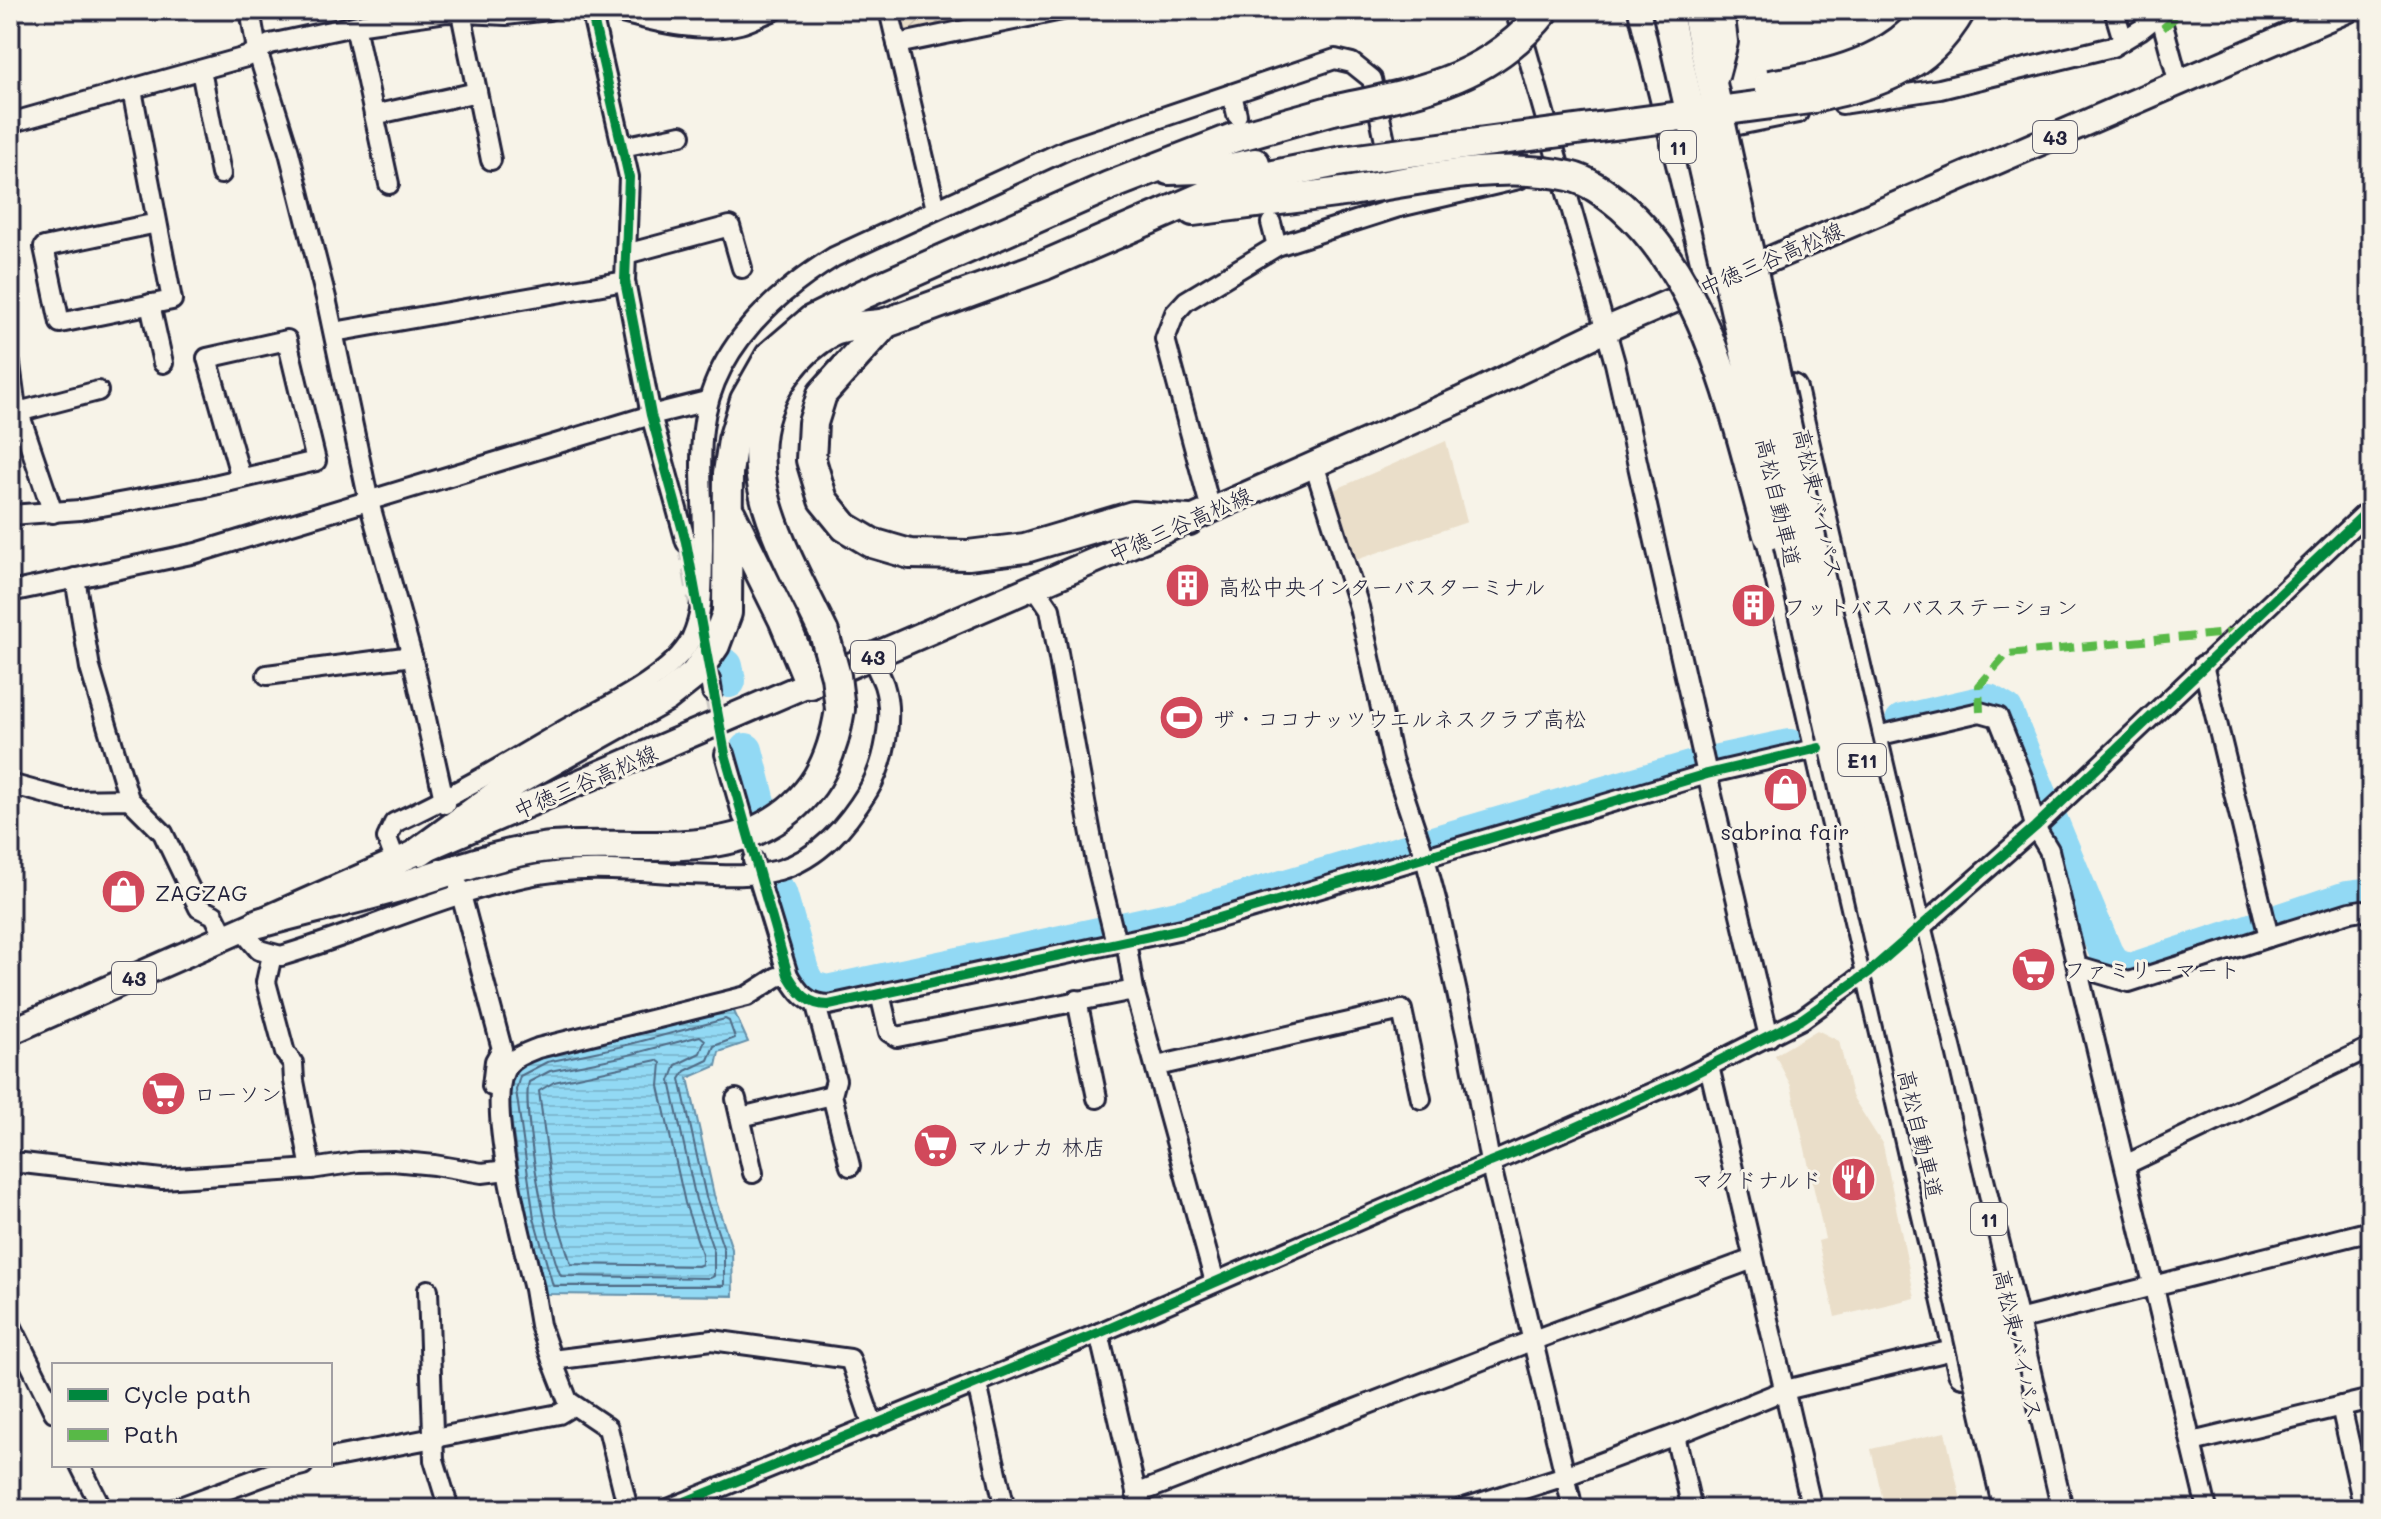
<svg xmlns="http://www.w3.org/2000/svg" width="2381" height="1519" viewBox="0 0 2381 1519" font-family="Mali,'Klee One',sans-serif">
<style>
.built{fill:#eadec9}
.industrial{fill:url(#industrial-furrows)}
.water{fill:url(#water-rules);stroke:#6590aa;stroke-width:2}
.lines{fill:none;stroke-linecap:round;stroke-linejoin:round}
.shore{stroke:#4f6b85;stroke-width:2}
.river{stroke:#92d9f4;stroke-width:34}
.minor-tunnel{stroke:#ccc9c5;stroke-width:18;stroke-dasharray:18 9;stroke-linecap:butt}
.minor-casing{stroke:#22223b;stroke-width:24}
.major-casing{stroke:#22223b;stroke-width:30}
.highway-casing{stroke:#22223b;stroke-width:34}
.minor{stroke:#f7f3e8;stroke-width:18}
.major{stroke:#f7f3e8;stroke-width:24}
.highway{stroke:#f7f3e8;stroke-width:28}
.highway-bridge-casing{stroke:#22223b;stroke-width:34;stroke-linecap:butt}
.highway-bridge{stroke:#f7f3e8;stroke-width:28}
.quiet{stroke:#58b947;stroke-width:8;stroke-dasharray:16 8;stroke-linecap:butt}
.cycleway-casing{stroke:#f7f3e8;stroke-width:15}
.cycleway{stroke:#00873e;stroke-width:10}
.labels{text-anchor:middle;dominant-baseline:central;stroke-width:6;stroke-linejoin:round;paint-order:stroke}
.shield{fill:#f7f3e8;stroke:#62616f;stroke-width:2}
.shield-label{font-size:20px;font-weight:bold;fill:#22223b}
.street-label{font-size:22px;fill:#22223b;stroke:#f7f3e8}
.poi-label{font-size:22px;fill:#22223b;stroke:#f7f3e8;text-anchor:start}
</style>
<defs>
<pattern id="industrial-furrows" width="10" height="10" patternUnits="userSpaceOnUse" patternTransform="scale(2)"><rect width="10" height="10" fill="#eadec9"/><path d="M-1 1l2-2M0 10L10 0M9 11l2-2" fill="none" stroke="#c8beae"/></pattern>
<pattern id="water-rules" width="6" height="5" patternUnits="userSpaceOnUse" patternTransform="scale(2)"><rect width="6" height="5" fill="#92d9f4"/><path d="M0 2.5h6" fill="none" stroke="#7ebad2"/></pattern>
</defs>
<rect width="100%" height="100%" fill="#f7f3e8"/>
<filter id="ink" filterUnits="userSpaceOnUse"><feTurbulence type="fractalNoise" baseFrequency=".0125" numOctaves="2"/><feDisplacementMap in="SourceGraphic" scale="16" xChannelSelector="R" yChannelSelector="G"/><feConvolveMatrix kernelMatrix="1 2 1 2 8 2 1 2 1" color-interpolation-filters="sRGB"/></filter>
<g filter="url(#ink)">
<g class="built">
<polygon points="1446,441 1467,522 1356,560 1343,529 1334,490"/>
<polygon points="1817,1030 1839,1041 1852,1096 1883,1145 1915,1298 1835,1317 1818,1241 1825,1239 1791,1086 1775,1055"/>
<polygon points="1945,1432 1963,1509 1885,1509 1871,1449"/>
</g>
<polygon class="industrial" points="898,10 1002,10 904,32"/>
<path class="water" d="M733,1009L748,1042L719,1052L716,1066L688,1078L714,1195L732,1249L733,1296L546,1294C533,1247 523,1201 516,1152C512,1125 506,1098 513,1071L544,1054L617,1039Z"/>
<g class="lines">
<g class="shore">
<polygon points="725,1019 729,1021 735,1038 714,1046 708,1060 685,1071 680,1079 706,1197 724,1250 724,1286 553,1286 534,1218 516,1090 520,1076 547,1062 619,1047"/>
<path d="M700,1036L705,1040L700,1053L676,1065L670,1081L696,1200L714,1252V1276L710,1278L561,1276C548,1250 521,1108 529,1082L550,1071L621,1057Z"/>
<polygon points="657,1060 661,1063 659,1086 685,1203 702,1254 702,1264 698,1266 571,1264 555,1213 539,1091 554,1082"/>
</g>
<g class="river">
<polyline points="726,666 729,681"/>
<path d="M1902,721L1989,701L2006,711L2106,953C2112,964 2118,968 2131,970L2347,898L2371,895"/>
<polyline points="746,750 759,802"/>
<polyline points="780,893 803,974 810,987 827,992 1183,916 1700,765 1790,746"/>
</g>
<g class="minor-tunnel">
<polyline points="686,542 707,661"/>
<polyline points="712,692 725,754"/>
</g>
<defs>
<g id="minor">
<polyline points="250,10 257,50 289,152 326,298 369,502 412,656 445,804"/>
<polyline points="591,10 629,177 625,281 651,415 686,542"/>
<path d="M610,10C650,20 698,35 740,24C751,21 763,14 775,10"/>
<polyline points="889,10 936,209"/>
<polyline points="1515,10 1615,363 1707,774 1769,1037"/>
<polyline points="2114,10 2123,40"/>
<polyline points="2159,10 2179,84"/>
<polyline points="461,13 491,160"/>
<polyline points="355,26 389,184"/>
<polyline points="897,44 1062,10"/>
<polyline points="201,70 221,174"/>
<polyline points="132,90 172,300 60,323 44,247 157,223"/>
<polyline points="1232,94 1237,115"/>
<polyline points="1842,104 1940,89 2112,47 2140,30 2159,15"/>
<polyline points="374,115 477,92"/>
<polyline points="10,123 246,57 270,44 363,24 446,12 506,15 548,10"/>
<polyline points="1733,126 1798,113"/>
<polyline points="622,147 681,135"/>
<polyline points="1271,223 1277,246"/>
<polyline points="626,254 730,226 742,268"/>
<polyline points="150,304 163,363"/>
<polyline points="334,332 625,281"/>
<polyline points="10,364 15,401 53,513"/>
<polyline points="18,412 98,391"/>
<polyline points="1314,464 1359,607 1392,759 1425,858 1438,907 1467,1038 1490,1162 1573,1509"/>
<polyline points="1211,510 1165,339 1175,313 1186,301 1277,246 1399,207"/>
<polyline points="10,515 80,510 201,488 316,461 287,340 207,358 241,478"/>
<polyline points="75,578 90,668 129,799"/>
<polyline points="1035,587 1050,609 1096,862 1116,943"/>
<polyline points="10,592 196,553 651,415 707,401"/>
<polyline points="2203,665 2269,937 2350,912 2362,910 2371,914"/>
<polyline points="267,675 412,656"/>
<polyline points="710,680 712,692"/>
<polyline points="1872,737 1980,712 1998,717 2024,782 2035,827 2049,850 2207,1509"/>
<polyline points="725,754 743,817"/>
<polyline points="10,784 69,800 129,799 163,833 199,908 214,915 225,937"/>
<path d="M753,860L788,975C798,992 807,1005 829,1005L1182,929L1707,774L1819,748"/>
<path d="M396,862L387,838L394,823C453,796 508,763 564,730C601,709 671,678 691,639C705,609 702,582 703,550C704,510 698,469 703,429C712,351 771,296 834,257L1068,149L1335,59L1352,63L1372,79L1399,207L1519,179"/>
<polyline points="459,887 502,1049 495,1061 492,1086"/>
<path d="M242,930L259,950L281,956C363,932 441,895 524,877C577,865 635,871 688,874C717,875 750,878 779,870C820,858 847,825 868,791C885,763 894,717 884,685C881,676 875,666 872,657"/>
<polyline points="1912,935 2035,827 2371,508"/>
<polyline points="1126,941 1134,990 1215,1282"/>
<polyline points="272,955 266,982 285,1053 293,1063 294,1081 311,1169 358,1162 393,1161 434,1165 482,1173 507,1170"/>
<polyline points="2078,967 2129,982 2269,937"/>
<polyline points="880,994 889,1032 897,1037 1134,990"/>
<polyline points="1077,1000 1097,1098"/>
<polyline points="816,1005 836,1080 832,1095 850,1166"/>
<polyline points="1157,1066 1402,1010 1421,1099"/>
<polyline points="1709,1066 1812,1509"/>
<polyline points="736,1099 753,1173"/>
<polyline points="741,1117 832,1095"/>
<polyline points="10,1164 23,1163 162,1179 311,1169"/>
<polyline points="2125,1165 2371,1047"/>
<polyline points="428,1290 434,1460 449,1509"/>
<polyline points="2014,1321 2371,1231"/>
<polyline points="10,1323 54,1412"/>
<polyline points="1099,1333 1140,1509"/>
<path d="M552,1360L540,1325L534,1289C523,1245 487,1110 504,1072C509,1058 526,1053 538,1048L747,996L777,977L788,975"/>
<polyline points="977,1384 1005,1509"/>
<polyline points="2341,1406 2364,1509"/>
<polyline points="1675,1435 1692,1509"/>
<polyline points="2192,1442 2371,1399"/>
<polyline points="330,1458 559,1414 569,1408 568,1401"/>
<polyline points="80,1465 102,1509"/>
<polyline points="1136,1494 1531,1341 1753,1259"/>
<polyline points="175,1509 272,1473 303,1465"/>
<polyline points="628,1509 608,1428 568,1401 552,1360 712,1340 850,1359 873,1426"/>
<polyline points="668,1509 1099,1333 1679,1081 1802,1019 1878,964"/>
<polyline points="1461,1509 1565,1476 1675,1435 1785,1390 1957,1349"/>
</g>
<g id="major">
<polyline points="1736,274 2347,10"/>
<polyline points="10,1032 420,851 1189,520 1460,400 1605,330 1702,288"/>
</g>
<g id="highway">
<polyline points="1643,10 1735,382"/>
<polyline points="1169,170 1231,168 1255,163"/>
<polyline points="1193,211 1351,191"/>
<polyline points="1792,389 1917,930 2014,1321 2058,1509"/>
<polyline points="1765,512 1963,1372"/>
<polyline points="731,514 783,619 810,684"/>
<polyline points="1189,520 1133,516 1025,548 968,555 910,554 872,543 845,527 823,500 811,460 813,423 822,394 886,323 1045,265 1234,183 1343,161"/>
<path d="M824,633C786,552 722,457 787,372C799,356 814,341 832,332C847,325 870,326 886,323"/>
<polyline points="420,851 516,781 666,697 695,674 715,645 727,613 728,473 733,440 745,400 770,356 812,320 864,294 1109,186 1233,138 1333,110"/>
<path d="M259,923C310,909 362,898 412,883C455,870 498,854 542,848C606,840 708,858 765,826C813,800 832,762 840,709"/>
</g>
</defs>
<use href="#minor" class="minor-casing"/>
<use href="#major" class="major-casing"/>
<use href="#highway" class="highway-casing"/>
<use href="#minor" class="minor"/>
<use href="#major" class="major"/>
<use href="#highway" class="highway"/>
<defs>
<g id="highway-bridge">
<polyline points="1667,10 2008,1509"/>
<polyline points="1696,10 1815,556 2035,1509"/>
<polyline points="1714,76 1723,42 1719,10"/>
<path d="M1769,85C1825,77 1897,61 1929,10"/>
<path d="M1333,110C1416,92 1489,81 1545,10"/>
<path d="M1343,161L1809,99C1874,84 1926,72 1961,10"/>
<path d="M1351,191C1419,180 1500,161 1569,176C1588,180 1606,194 1621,206C1711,285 1737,425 1768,535"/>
<polyline points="824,633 836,676 840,709"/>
</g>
</defs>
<use href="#highway-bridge" class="highway-bridge-casing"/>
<use href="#highway-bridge" class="highway-bridge"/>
<g class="quiet">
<polyline points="2163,28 2184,10"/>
<polyline points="1980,712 1979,686 2007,654 2238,632"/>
</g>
<defs>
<g id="cycleway">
<path d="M591,10L629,177L625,281L651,415L686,542L725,754L788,975C798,992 807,1005 829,1005L1182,929L1707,774L1819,748"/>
<polyline points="668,1509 1099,1333 1490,1162 1568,1131 1679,1081 1802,1019 1869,972 2035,827 2371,508"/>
</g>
</defs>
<use href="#cycleway" class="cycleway-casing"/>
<use href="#cycleway" class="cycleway"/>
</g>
</g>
<defs>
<symbol id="building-disc" viewBox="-11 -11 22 22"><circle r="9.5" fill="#d1495b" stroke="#f7f3e8"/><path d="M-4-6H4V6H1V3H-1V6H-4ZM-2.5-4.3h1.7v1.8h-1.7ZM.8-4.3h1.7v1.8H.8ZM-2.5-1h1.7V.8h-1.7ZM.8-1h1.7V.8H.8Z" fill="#fff"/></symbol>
<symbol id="stadium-disc" viewBox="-11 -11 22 22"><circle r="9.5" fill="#d1495b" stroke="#f7f3e8"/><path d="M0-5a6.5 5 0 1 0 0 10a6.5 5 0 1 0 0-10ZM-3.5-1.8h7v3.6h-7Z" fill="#fff"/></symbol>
<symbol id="shop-disc" viewBox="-11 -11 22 22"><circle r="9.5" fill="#d1495b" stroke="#f7f3e8"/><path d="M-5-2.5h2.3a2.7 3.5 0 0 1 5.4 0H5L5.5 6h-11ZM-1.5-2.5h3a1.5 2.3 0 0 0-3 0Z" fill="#fff"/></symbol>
<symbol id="supermarket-disc" viewBox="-11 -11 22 22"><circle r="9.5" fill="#d1495b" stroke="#f7f3e8"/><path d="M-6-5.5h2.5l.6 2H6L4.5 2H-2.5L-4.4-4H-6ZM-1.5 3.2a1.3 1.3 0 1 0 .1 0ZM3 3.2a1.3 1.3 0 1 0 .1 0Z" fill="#fff"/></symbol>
<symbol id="restaurant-disc" viewBox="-11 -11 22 22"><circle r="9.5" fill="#d1495b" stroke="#f7f3e8"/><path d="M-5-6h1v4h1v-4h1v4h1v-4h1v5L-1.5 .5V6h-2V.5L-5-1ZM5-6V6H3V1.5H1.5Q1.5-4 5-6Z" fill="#fff"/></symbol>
</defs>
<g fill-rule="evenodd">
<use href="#building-disc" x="1162" y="560" width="51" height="51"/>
<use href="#building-disc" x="1728" y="580" width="51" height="51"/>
<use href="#stadium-disc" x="1156" y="692" width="51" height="51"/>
<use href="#shop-disc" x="1760" y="764" width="51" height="51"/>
<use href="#shop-disc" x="98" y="866" width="51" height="51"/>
<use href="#supermarket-disc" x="2008" y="944" width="51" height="51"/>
<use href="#supermarket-disc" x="138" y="1068" width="51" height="51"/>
<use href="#supermarket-disc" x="910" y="1120" width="51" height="51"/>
<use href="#restaurant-disc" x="1828" y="1154" width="51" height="51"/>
</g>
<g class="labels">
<g class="shield">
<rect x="2033" y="121" width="44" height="32" rx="6"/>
<rect x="1660" y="131" width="36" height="32" rx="6"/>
<rect x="851" y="641" width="44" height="32" rx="6"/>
<rect x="1838" y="744" width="48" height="32" rx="6"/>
<rect x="112" y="962" width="44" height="32" rx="6"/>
<rect x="1971" y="1203" width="36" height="32" rx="6"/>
</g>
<g class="shield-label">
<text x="2055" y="137">43</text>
<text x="1678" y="147">11</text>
<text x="873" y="657">43</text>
<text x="1862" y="760">E11</text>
<text x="134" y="978">43</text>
<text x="1989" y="1219">11</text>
</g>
<g class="street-label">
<text transform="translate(1771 258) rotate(-23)">中徳三谷高松線</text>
<text transform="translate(1779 502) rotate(77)">高松自動車道</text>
<text transform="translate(1819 503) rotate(77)">高松東バイパス</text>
<text transform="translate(1180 524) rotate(-24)">中徳三谷高松線</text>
<text transform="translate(585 781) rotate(-23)">中徳三谷高松線</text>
<text transform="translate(1921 1134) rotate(77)">高松自動車道</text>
<text transform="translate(2019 1344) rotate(77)">高松東バイパス</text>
</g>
<g class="poi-label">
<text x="1218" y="586">高松中央インターバスターミナル</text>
<text x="1784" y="606">フットバス バスステーション</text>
<text x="1213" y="718">ザ・ココナッツウエルネスクラブ高松</text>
<text x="1785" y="831" text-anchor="middle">sabrina fair</text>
<text x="155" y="892">ZAGZAG</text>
<text x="2064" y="969">ファミリーマート</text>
<text x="194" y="1093">ローソン</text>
<text x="967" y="1146">マルナカ 林店</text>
<text x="1822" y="1179" text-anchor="end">マクドナルド</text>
</g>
</g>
<rect width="2381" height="1519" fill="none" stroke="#f7f3e8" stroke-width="40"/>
<rect x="20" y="20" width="2341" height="1479" fill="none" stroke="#22223b" stroke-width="3" filter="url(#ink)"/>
<rect x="52" y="1363" width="280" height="104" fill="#f7f3e8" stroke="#a29fa3" stroke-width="2"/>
<rect x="68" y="1389" width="40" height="12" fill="#00873e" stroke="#a29fa3" stroke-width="2"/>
<text x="124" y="1403" font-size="24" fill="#22223b">Cycle path</text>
<rect x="68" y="1429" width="40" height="12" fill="#58b947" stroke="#a29fa3" stroke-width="2"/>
<text x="124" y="1443" font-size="24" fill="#22223b">Path</text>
</svg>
